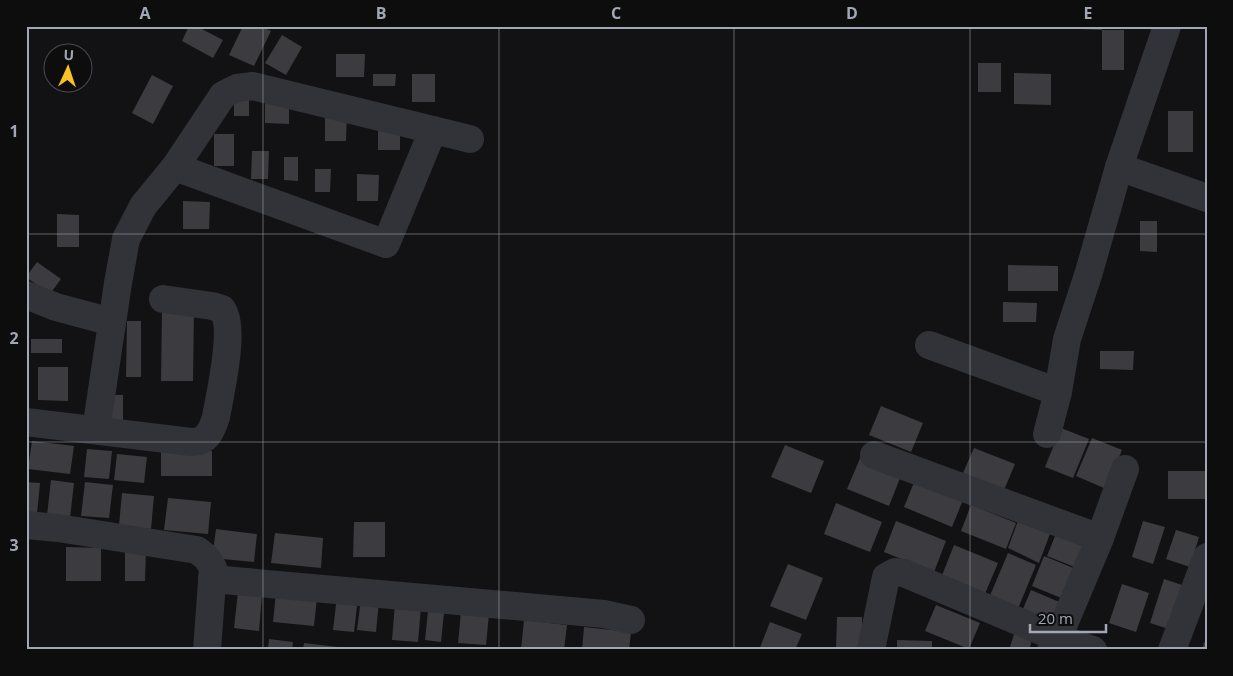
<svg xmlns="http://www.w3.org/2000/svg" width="1233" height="676" viewBox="0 0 1233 676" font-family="'Open Sans',sans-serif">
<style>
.building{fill:#3c3c40}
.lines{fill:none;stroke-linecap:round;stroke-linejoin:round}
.street{stroke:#323338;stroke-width:28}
.grid{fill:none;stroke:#a2a7b4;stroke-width:1;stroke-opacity:0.55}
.neatline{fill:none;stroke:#a2a7b4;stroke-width:2}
.grid-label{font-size:16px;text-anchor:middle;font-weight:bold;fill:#a2a7b4}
</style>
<rect width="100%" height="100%" fill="#121113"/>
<g class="building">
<polygon points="189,26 196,26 223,40 213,58 182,41"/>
<polygon points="243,26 260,26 271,31 254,66 229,55"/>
<polygon points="1080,26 1103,26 1102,30 1080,29"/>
<rect x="1102" y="30" width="22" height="40"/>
<polygon points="282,35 302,47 286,75 265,63"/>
<polygon points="336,54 365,54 364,77 336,77"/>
<rect x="978" y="63" width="23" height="29"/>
<polygon points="1014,73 1051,74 1051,105 1014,104"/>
<polygon points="373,74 396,74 395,86 373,86"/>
<rect x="412" y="74" width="23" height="28"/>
<polygon points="152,75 173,86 153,124 132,113"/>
<rect x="234" y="97" width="15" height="19"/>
<polygon points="265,103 289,103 289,124 265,123"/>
<polygon points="325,110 347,110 346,141 325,141"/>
<rect x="1168" y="111" width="25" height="41"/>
<rect x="378" y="130" width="22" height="20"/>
<rect x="214" y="134" width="20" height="32"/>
<polygon points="252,151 269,151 268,179 251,179"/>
<polygon points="284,157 298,157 298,181 284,180"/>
<polygon points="315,169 331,169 330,192 315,192"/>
<polygon points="357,174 379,175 378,201 357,201"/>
<polygon points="183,201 210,202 209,229 183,229"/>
<polygon points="57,214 79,215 79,247 57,247"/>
<polygon points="1140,221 1157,221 1157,252 1140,251"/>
<polygon points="37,262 61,279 50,294 26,277"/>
<polygon points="1008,265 1058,266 1058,291 1008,291"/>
<polygon points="1003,302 1037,303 1036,322 1003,322"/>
<polygon points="162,309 194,309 193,381 161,381"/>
<polygon points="127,321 141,321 141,377 126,377"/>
<rect x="31" y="339" width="31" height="14"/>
<polygon points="1100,351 1134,351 1133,370 1100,369"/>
<polygon points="38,367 68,367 68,401 38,400"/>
<polygon points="109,395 123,395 123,421 109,422"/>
<polygon points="881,406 923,423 911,452 869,435"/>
<polygon points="1061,428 1089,439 1073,478 1045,467"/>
<polygon points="1092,438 1122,450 1106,489 1076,476"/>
<polygon points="32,441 74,446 70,474 28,469"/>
<polygon points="785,445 824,461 811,493 771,477"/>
<polygon points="974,448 1015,464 1004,490 963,473"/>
<polygon points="87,449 112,451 109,479 84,477"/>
<rect x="161" y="451" width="51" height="25"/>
<polygon points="117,454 147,457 144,483 114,480"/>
<polygon points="861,456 902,473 889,506 847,489"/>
<rect x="1168" y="471" width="39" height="28"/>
<polygon points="51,480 74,483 70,518 47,515"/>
<polygon points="915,480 963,500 952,527 904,507"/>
<polygon points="26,482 40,483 37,514 26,512"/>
<polygon points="85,482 113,485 109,518 81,516"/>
<polygon points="122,493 154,496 151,529 119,525"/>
<polygon points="168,498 211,502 208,534 164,530"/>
<polygon points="836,503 882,522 870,552 824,534"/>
<polygon points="971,505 1016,523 1006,549 961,531"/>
<polygon points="1021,513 1053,526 1039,563 1008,548"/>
<polygon points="896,521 946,541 934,572 884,552"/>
<polygon points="1143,521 1165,527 1153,564 1132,557"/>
<polygon points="354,522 385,522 385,557 353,557"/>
<polygon points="1059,526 1093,540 1082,570 1047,556"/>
<polygon points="216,529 257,534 254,562 212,558"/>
<polygon points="1176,530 1199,537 1190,567 1166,559"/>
<polygon points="275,533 323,538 321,568 271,563"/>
<polygon points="954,545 998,563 984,596 941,578"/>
<polygon points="66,547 101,548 101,581 66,581"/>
<polygon points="125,548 146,548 145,581 125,581"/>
<polygon points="1008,553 1036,565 1015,616 986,605"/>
<polygon points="1044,556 1083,572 1071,602 1032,586"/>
<polygon points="788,564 823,578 806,620 770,606"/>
<polygon points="1164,579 1191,588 1178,632 1150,623"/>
<polygon points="1122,584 1149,593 1136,632 1109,623"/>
<polygon points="1031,590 1064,604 1054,630 1020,616"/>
<polygon points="238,592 262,595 259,631 234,628"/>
<polygon points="276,593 317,597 314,626 273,622"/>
<polygon points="337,596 358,598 354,632 333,630"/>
<polygon points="361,599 379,601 376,632 357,630"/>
<polygon points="395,604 421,607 418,642 392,640"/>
<polygon points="936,605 980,623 969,649 925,631"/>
<polygon points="428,611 444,613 441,642 425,640"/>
<polygon points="461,611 489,614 486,645 458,643"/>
<polygon points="837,617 862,617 862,650 836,650"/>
<polygon points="524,620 567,625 564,650 521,649"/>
<polygon points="770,622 802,634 795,650 759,650"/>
<polygon points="584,627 631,632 629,650 582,650"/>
<polygon points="1015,631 1033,637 1029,650 1009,650"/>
<polygon points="269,639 293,642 292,650 268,650"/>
<polygon points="897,640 932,641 932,650 897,650"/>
<polygon points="1204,642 1207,643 1207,650 1202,650"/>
<polygon points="304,643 338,647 338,650 303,650"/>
</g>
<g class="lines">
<g class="street">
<polyline points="175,167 386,244 433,130"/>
<polyline points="1119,167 1207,198"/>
<polyline points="26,295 56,307 112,322"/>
<polyline points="929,345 1058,392"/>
<path d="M26,422L191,442C207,443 212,430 216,417C220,394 236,327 222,309L212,306L163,299"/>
<polyline points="96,430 118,283 126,239 143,206 175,167 223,95 237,88 253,86 470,139"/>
<polyline points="1047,434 1058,392 1067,339 1089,272 1119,167 1167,26"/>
<polyline points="874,455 1100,538"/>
<polyline points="26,525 58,528 197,550 207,558 213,568 207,650"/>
<polyline points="212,579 604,614 631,620"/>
<polyline points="871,650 886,577 895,572 904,573 1058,638 1093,650"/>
<polyline points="1051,650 1058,638 1100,538 1125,469"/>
<polyline points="1172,650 1207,557"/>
</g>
</g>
<path class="grid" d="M263,26V650M499,26V650M734,26V650M970,26V650M26,234H1207M26,442H1207"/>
<rect width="1233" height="676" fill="none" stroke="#0d0d0e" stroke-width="55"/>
<g transform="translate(68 68) rotate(3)"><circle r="24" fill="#0d0d0e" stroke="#494b50"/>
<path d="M0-4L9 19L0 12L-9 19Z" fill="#f8c125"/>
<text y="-8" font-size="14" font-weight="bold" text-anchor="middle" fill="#a2a7b4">U</text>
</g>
<path d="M1030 624v8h76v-8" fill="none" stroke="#a2a7b4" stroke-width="2.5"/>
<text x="1038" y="624" font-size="15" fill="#a2a7b4" stroke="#0d0d0e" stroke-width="4" paint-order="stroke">20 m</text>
<rect x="28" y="28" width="1178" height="620" class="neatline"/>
<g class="grid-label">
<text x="145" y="19">A</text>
<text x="381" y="19">B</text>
<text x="616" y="19">C</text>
<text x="852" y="19">D</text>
<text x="1088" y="19">E</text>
<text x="14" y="137">1</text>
<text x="14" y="344">2</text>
<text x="14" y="551">3</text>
</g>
</svg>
